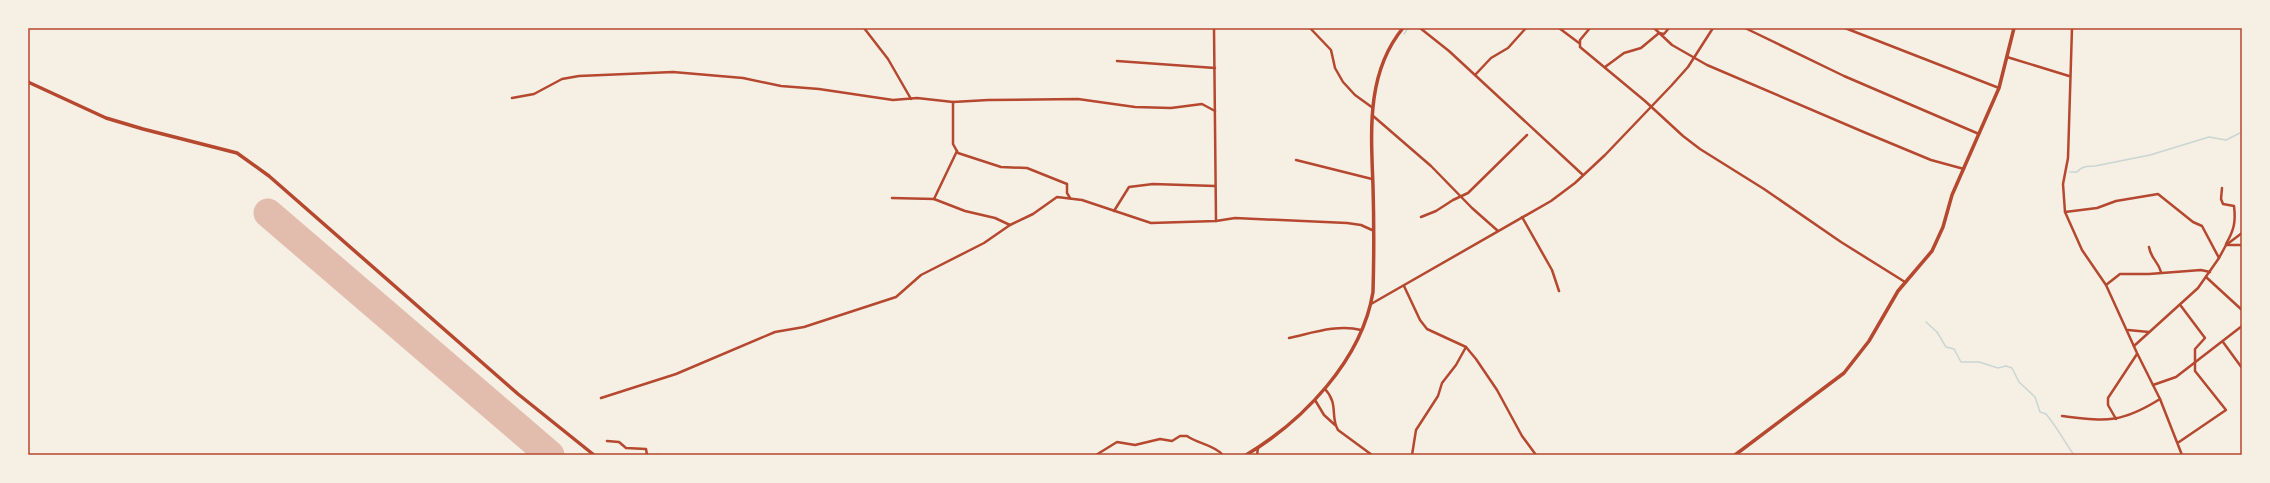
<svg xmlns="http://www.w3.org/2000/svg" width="2270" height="483" viewBox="0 0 2270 483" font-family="'PT Sans',sans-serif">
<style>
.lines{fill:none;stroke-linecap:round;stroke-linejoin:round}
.stream{stroke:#c9d6d2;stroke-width:1.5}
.runway{stroke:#e2bdae;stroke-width:29}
.minor{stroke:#b5482f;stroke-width:2.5}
.secondary{stroke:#b5482f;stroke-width:3.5}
.primary{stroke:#b5482f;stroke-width:3.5}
.neatline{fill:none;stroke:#b5482f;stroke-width:1.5}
</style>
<rect width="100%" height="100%" fill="#f6efe4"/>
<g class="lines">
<g class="stream">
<polyline points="1404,34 1408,28"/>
<path d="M2070,172H2077C2082,166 2088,166 2095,166L2150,155L2209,137L2226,140L2242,132"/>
<path d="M1926,322L1937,332L1946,347L1954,349L1961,362H1979L1998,368L2006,366L2012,368L2019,382L2035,397L2040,412L2046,414C2057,427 2064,441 2074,455"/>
</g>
<polyline class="runway" points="268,213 550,455"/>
<g class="minor">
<polyline points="864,28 888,59 911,99"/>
<polyline points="1214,28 1216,221"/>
<polyline points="1310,28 1331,50 1335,68 1343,82 1355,95 1373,108"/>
<polyline points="1420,28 1449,51 1583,175"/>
<polyline points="1559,28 1579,43"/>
<polyline points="1590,28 1580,40 1580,47 1645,101 1683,136 1700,149 1764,189 1841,242 1905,282"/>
<polyline points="1654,28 1672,45 1707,65 1866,133 1931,160 1964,169"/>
<polyline points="1745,28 1844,76 1979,134"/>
<polyline points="1845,28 1999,88"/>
<polyline points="2072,28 2068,158 2063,184 2065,212 2082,250 2106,285 2137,353 2160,399 2182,455"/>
<polyline points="2007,57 2069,76"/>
<polyline points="1117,61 1215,68"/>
<polyline points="1605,67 1624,53 1641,48 1659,33 1664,34 1669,28"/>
<polyline points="1475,75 1491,58 1508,48 1526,28"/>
<polyline points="512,98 534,94 562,79 579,76 673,72 743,78 781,86 819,89 893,100 917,98 953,102 988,100 1078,99 1135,107 1171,108 1202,104 1215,111"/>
<polyline points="953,102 953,144 958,153 1001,167 1027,168 1067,184 1067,193 1070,198"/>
<polyline points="1372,115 1431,166 1472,208 1498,231"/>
<polyline points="1296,160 1372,179"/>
<path d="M2222,188L2221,199L2223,204L2234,206C2236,222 2234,230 2226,244"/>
<polyline points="892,198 934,199 965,211 995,218 1010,225"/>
<polyline points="934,199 957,151"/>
<polyline points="1114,211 1129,187 1153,184 1215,186"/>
<polyline points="2065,212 2097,208 2116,201 2158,194 2193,222 2202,226 2219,258"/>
<polyline points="1421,217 1436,211 1453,200 1468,193 1527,135"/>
<polyline points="1522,217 1552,270 1559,291"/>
<polyline points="2226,245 2242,245"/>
<path d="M2149,247C2151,259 2158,261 2161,272"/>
<polyline points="2206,277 2242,310"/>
<polyline points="2106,285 2120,274 2149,274 2201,270 2210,272"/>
<polyline points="1404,286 1420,320 1427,329 1466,347 1476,359 1497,390 1522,436 1536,455"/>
<polyline points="1371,304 1551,201 1575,183 1605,155 1671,86 1688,67 1713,28"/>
<polyline points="2128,330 2149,332"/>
<path d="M1289,338C1312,333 1338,324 1361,330"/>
<polyline points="2223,342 2242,368"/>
<polyline points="2134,346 2198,288 2219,258 2226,245 2242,233"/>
<polyline points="2153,385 2176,377 2242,326"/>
<path d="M1325,389C1339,404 1330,417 1338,430L1372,455"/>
<polyline points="601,398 676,374 775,332 804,327 896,297 921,275 984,243 1010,225 1033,214 1057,197 1082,200 1151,223 1216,221 1235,218 1347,223 1361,225 1372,230"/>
<polyline points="1315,400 1324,415 1335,425"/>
<path d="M2062,416C2106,421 2120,424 2160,399"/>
<polyline points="2116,419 2108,405 2108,398 2137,354"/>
<polyline points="607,441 619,442 626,448 646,449 647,455"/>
<polyline points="2179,442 2226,410 2195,371 2195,349 2205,338 2181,306"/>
<polyline points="656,455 657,455"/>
<path d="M1096,455L1117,442L1135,445L1160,439L1172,441L1180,436H1187C1198,444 1213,444 1223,455"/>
<polyline points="1257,455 1258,448"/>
<polyline points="1412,455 1416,430 1438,396 1442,383 1456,365 1466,347"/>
</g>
<g class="secondary">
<polyline points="28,82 106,118 143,129 237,153 269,176 518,394 594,455"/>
<path d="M1246,455C1303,421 1362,360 1373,292C1374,257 1374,221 1373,186C1371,131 1366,73 1403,28"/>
</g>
<polyline class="primary" points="1735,455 1844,373 1869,341 1898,291 1932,251 1943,227 1952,195 1999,88 2014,28"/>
</g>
<rect width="2270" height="483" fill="none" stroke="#f6efe4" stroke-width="58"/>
<rect x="29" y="29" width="2212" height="425" class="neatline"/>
</svg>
